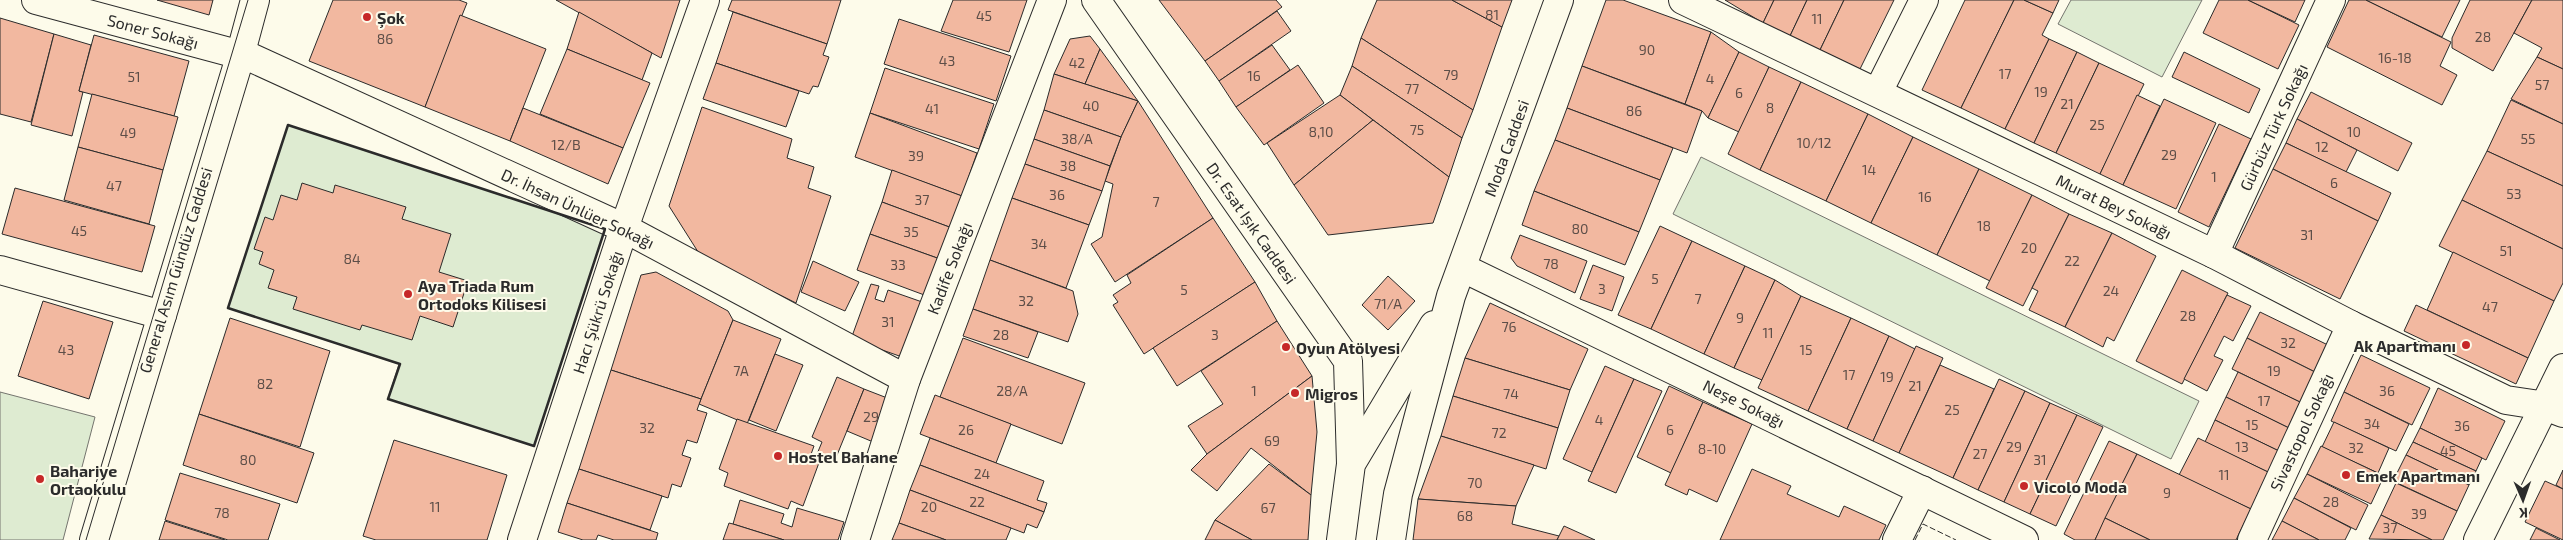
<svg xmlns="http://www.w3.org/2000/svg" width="2563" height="540" viewBox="0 0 2563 540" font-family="'Exo 2',sans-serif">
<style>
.green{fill:#deebd1;stroke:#74746e}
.building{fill:#f2b8a0;stroke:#2b2b2b}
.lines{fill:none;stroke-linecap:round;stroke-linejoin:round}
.street-casing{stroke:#2b2b2b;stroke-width:30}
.secondary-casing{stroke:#2b2b2b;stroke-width:30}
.street{stroke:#fdfbea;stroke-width:28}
.secondary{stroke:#fdfbea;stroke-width:28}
.tram{stroke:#2b2b2b;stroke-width:1}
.fence{stroke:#2b2b2b;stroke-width:1;stroke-dasharray:6 2.5;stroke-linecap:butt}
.wall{stroke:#2b2b2b;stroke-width:2.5}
.poi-dot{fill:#c62828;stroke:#fdfbea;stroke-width:2}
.labels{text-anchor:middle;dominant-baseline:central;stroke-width:4;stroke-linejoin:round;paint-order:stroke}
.number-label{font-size:14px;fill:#5d4e48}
.poi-label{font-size:16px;font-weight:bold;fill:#2b2b2b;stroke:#fdfbea;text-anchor:start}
.street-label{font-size:16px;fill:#2b2b2b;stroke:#fdfbea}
</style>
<rect width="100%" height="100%" fill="#fdfbea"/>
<g class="green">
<polygon points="2071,0 2202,0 2162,77 2058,24"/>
<polygon points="288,125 605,229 534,446 388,399 399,364 228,308"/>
<polygon points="1701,157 2199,401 2171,459 1673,214"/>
<polygon points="0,392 95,417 63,540 0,540"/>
</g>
<g class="building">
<polygon points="157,0 213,0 209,15"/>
<polygon points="333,0 459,0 467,3 425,107 309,61"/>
<polygon points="556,0 680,0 661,58"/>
<polygon points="732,0 841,0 827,44 728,10"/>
<polygon points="953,0 1027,0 1009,52 941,31"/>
<polygon points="1159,0 1276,0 1282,7 1205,61"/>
<polygon points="1377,0 1452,0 1502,27 1473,110 1361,38"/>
<polygon points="1452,0 1512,0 1502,27"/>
<polygon points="1606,0 1623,0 1711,32 1685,104 1582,66"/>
<polygon points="1725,0 1774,0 1763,23"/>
<polygon points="1774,0 1807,0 1790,36 1763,23"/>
<polygon points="1807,0 1844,0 1820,50 1790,36"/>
<polygon points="1844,0 1894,0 1860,69 1820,50"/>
<polygon points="1965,0 2014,0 1961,108 1922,90"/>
<polygon points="2014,0 2024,0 2053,13 2042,35 2049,39 2005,129 1961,108"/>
<polygon points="2024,0 2059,0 2053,13"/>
<polygon points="2219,0 2248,0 2299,25 2278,69 2203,33"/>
<polygon points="2248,0 2305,0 2295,22"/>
<polygon points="2349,0 2366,0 2451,42 2440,66 2457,75 2442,105 2327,47"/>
<polygon points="2366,0 2460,0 2442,37"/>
<polygon points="2470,0 2532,0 2493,71 2452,48 2452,38"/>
<polygon points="2532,0 2563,0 2563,69 2537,57 2542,48 2514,33"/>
<polygon points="1277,11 1291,31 1219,81 1205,61"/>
<polygon points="579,12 652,53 642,80 567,49"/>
<polygon points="733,12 827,44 823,55 829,57 818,87 813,86 809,94 716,63"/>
<polygon points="460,15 546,49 510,141 425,107"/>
<polygon points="0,18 54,34 31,122 0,114"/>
<polygon points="899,19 1011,56 996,101 884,64"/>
<polygon points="1711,32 1739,52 1708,118 1702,111 1685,104"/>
<polygon points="54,34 91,45 79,91 83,92 72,136 31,125"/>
<polygon points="94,35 189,61 174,116 79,91"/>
<polygon points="1090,36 1100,49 1085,84 1054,74 1070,39"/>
<polygon points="1361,38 1473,110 1462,138 1352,66"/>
<polygon points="2049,39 2077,52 2034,143 2005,129"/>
<polygon points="1272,45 1290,70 1236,107 1219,81"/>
<polygon points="567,49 650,83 623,148 540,114"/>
<polygon points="1100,49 1138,101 1085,84"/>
<polygon points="1739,52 1769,67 1739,132 1708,118"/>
<polygon points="2077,52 2099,63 2056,153 2034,143"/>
<polygon points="2184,52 2260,89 2249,113 2172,77"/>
<polygon points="2537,57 2563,69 2563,124 2511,99"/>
<polygon points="716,63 799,91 786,127 703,99"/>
<polygon points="2099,63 2144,84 2100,174 2056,153"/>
<polygon points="1298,65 1324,103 1264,145 1236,107"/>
<polygon points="1352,66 1462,138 1449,177 1340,95"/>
<polygon points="1582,66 1702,111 1687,153 1567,108"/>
<polygon points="1769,67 1801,82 1760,170 1728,154"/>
<polygon points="885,68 994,104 979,149 870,113"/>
<polygon points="1054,74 1138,101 1121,137 1044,110"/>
<polygon points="1801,82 1868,114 1826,201 1760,170"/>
<polygon points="2311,92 2412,143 2398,171 2297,119"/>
<polygon points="92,94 178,117 163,170 78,147"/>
<polygon points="1340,95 1373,120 1294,185 1267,143"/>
<polygon points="2137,95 2160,106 2123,185 2100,174"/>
<polygon points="2164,99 2216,123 2176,209 2123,185"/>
<polygon points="2511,100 2563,124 2563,186 2487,151"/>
<polygon points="1138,101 1213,218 1115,282 1091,244 1102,237 1113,184 1105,181 1121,137"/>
<polygon points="702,107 792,139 787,158 814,167 808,188 831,196 796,303 700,255 669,206"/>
<polygon points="523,108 623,148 608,184 510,141"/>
<polygon points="1567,108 1673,148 1660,180 1555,140"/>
<polygon points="1044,110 1121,137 1110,166 1034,139"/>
<polygon points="870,113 977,153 962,196 855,157"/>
<polygon points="1868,114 1913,137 1871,223 1826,201"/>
<polygon points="2297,119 2357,150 2346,172 2286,143"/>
<polygon points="1373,120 1449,177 1433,223 1328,235 1294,185"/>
<polygon points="2219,124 2251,139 2209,227 2178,212"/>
<polygon points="1913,137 1979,169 1937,255 1871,223"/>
<polygon points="1034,139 1110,166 1102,191 1025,164"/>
<polygon points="1555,140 1660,180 1639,232 1534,191"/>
<polygon points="2286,143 2391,193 2378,221 2273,169"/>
<polygon points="78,147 163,170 149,224 64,200"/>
<polygon points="2487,151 2563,186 2563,249 2462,200"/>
<polygon points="1025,164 1102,191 1089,225 1012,198"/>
<polygon points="1979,169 2032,195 1990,281 1937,255"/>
<polygon points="2273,169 2378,221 2340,299 2235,248"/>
<polygon points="892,170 962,196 952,228 882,202"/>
<polygon points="302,183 333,193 335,185 406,207 402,219 451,234 439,272 468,281 453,327 420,316 412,340 362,325 360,330 293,309 297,297 268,288 274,270 259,264 263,252 254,249 265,217 273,220 281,195 297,200"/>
<polygon points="15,188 155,226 142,272 2,234"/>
<polygon points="1534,191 1639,232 1625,265 1522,225"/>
<polygon points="2032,195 2069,214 2023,306 1986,288"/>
<polygon points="1012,198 1089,225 1066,288 990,260"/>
<polygon points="2462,200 2563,249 2563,283 2554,301 2439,246"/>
<polygon points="882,202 952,228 940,259 870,234"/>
<polygon points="2069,214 2112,233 2065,327 2029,310 2038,291 2032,288"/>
<polygon points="1213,218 1255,282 1144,354 1113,305 1118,302 1113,295 1131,283 1127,275"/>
<polygon points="1660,226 1692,241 1651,329 1618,315"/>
<polygon points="2112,233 2156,256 2114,341 2107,337 2103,347 2065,327"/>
<polygon points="870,234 940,259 927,296 857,270"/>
<polygon points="1520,235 1587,261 1575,293 1517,266 1511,258"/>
<polygon points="1692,241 1745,266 1704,354 1651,329"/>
<polygon points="2453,252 2554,301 2528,358 2427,310"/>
<polygon points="990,260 1073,291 1078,314 1068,342 973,309"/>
<polygon points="813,261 859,282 845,311 801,292"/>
<polygon points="1593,265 1624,277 1612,311 1580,299"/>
<polygon points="1745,266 1775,280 1734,368 1704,354"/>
<polygon points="2182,270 2228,293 2182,384 2136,361"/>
<polygon points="656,272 728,311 733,320 701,399 611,370 641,275"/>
<polygon points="1388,276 1415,301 1388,330 1362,305"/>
<polygon points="1775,280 1801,296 1762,380 1734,368"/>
<polygon points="1255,282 1277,321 1177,386 1153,348"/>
<polygon points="871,284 879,286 875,299 884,302 888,290 925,303 905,358 851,339"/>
<polygon points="2227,295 2251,306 2233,341 2224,336 2214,356 2223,360 2207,391 2184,379"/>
<polygon points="1801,296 1851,318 1808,411 1758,388"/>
<polygon points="43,301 113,322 89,399 18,376"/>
<polygon points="1490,303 1588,349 1570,390 1465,358"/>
<polygon points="2416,305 2528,358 2516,384 2404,331"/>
<polygon points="973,309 1038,332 1028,358 963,336"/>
<polygon points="2260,312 2330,346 2317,373 2247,338"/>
<polygon points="230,318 330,351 300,447 199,414"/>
<polygon points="1851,318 1889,336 1847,429 1808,411"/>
<polygon points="733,320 781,339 747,424 699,404"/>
<polygon points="1277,321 1312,376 1207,454 1188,426 1223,404 1201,371"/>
<polygon points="1889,336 1915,349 1873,441 1847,429"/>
<polygon points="963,338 1085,383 1062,444 940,397"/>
<polygon points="2247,338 2317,373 2302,403 2232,369"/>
<polygon points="1916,346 1943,358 1899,453 1873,441"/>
<polygon points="775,354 803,365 776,431 749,420"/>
<polygon points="2361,355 2430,388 2412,425 2344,392"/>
<polygon points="1465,358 1570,390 1558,428 1453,396"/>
<polygon points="1940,365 1994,389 1953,478 1899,453"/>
<polygon points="1605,366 1634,379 1592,472 1563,459"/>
<polygon points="611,370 701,399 697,410 707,413 697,443 687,440 682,455 691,458 681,487 672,484 668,498 579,469"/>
<polygon points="2238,372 2302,403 2289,428 2226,397"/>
<polygon points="1312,376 1317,432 1311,495 1251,448 1217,491 1191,470 1207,454"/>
<polygon points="837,377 864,389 835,460 817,454 822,442 812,437"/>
<polygon points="1634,379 1662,391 1616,493 1588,481"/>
<polygon points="1999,379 2025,391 1978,490 1953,478"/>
<polygon points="1669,386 1703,402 1671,473 1637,457"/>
<polygon points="2438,388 2505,421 2486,460 2420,428"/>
<polygon points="864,389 895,401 878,444 847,431"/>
<polygon points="2025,391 2050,403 2004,502 1978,490"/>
<polygon points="2344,392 2409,424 2396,451 2331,421"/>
<polygon points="935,395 1011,424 996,463 920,434"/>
<polygon points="1453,396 1558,428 1546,469 1441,436"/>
<polygon points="2226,397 2289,428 2279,451 2215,420"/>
<polygon points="1703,402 1752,424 1717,502 1689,489 1687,495 1665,485"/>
<polygon points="2050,403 2077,415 2030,514 2004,502"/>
<polygon points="199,414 314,453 297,503 183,465"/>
<polygon points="2077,415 2103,427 2056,526 2030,514"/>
<polygon points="737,419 814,446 810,457 820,460 803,506 791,501 788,509 724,486 728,473 719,469"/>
<polygon points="2215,420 2279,451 2268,472 2205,442"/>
<polygon points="2334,422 2389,448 2378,473 2322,447"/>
<polygon points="2420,428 2482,458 2476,471 2413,442"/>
<polygon points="1441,436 1534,465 1516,506 1418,499"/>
<polygon points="930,438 1044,481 1037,500 1047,503 1044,512 920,465"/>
<polygon points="2198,438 2268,472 2251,509 2179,475"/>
<polygon points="394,440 507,475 487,540 376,540 363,536"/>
<polygon points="2109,441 2137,454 2095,540 2075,540 2064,534"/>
<polygon points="2413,442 2476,471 2469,485 2406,455"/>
<polygon points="2321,446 2384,476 2371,504 2307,474"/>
<polygon points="2137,454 2251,509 2236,540 2150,540 2105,518"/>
<polygon points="2406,455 2469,485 2457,511 2393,481"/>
<polygon points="1269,464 1311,495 1308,540 1252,540 1215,520"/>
<polygon points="920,465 1044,512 1037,528 1027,524 1024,533 910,490"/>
<polygon points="579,469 662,496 650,530 567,503"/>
<polygon points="1752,469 1791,486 1787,494 1839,517 1844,506 1886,525 1879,540 1720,540"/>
<polygon points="2563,470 2563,489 2556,485"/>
<polygon points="180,473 280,504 268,540 228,540 165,520"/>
<polygon points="2307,474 2368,505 2356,530 2294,498"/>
<polygon points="2545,481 2563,489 2563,540 2525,522"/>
<polygon points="2396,483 2457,511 2443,540 2432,540 2381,515"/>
<polygon points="910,490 1011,528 1006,540 946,540 899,523"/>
<polygon points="2294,498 2351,528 2345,540 2319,540 2282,521"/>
<polygon points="1418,499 1516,506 1512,524 1559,536 1557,540 1413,540"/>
<polygon points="740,500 784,514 781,523 792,527 797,508 844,522 838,540 784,540 733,524"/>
<polygon points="567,503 658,533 656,540 614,540 598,535 596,540 583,540 558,532"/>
<polygon points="2381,515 2432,540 2369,539"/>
<polygon points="2105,518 2150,540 2095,540"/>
<polygon points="1215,520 1252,540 1205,540"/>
<polygon points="165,521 225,540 159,540"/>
<polygon points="2282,521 2319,540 2272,540"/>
<polygon points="729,523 733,524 784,540 723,540"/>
<polygon points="899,523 946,540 892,540"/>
<polygon points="1564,526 1595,540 1557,540"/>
<polygon points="2536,528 2560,540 2530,540"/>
</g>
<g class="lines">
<defs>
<g id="street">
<polyline points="36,0 252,58 624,228 906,379"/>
<polyline points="1683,0 2214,254 2351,325 2506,400 2545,406 2563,413"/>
<polyline points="1878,92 1924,0"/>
<polyline points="2214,254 2331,0"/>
<polyline points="1463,268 2024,540"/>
<polyline points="0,270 162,315"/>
<polyline points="522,540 624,228 705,0"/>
<polyline points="855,540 906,379 1052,0"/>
<polyline points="1897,540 1922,490"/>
<polyline points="2252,540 2351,325"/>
<polyline points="2478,540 2563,368"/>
</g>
<g id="secondary">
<polyline points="1096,0 1348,361 1351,464"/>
<polyline points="94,540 237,67 255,0"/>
<polyline points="1341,540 1351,464 1434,325"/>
<polyline points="1391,540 1398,494 1451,296 1559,0"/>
</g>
</defs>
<use href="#street" class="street-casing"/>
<use href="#secondary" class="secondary-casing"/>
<use href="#street" class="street"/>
<use href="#secondary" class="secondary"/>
<polyline class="tram" points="86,540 248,0"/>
<polyline class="fence" points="1915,540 1923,524 1956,540"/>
<polygon class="wall" points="288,125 605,229 534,446 388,399 400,364 228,308"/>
</g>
<g class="poi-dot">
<circle cx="367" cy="17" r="5"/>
<circle cx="408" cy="294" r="5"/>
<circle cx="2466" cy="345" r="5"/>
<circle cx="1286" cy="347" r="5"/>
<circle cx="1295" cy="393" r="5"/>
<circle cx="778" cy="456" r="5"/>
<circle cx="2346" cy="475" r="5"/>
<circle cx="40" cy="479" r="5"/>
<circle cx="2024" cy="486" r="5"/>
</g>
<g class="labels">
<g class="number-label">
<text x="1492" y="14">81</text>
<text x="984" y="15">45</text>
<text x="1817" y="18">11</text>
<text x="2483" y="36">28</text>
<text x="385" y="38">86</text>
<text x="1647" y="49">90</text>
<text x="2395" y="57">16-18</text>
<text x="947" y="60">43</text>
<text x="1077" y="62">42</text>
<text x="2005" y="73">17</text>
<text x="1451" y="74">79</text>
<text x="1254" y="75">16</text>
<text x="134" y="76">51</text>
<text x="1710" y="78">4</text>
<text x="2542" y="84">57</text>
<text x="1412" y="88">77</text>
<text x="2041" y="91">19</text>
<text x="1739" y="92">6</text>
<text x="2067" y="103">21</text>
<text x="1091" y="105">40</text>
<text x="1770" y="107">8</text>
<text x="932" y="108">41</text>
<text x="1634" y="110">86</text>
<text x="2097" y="124">25</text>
<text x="1417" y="129">75</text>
<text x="1321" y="131">8,10</text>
<text x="2354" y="131">10</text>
<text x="128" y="132">49</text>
<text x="1077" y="138">38/A</text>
<text x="2528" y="138">55</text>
<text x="1814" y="142">10/12</text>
<text x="566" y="144">12/B</text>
<text x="2322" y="146">12</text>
<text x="2169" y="154">29</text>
<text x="916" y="155">39</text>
<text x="1068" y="165">38</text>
<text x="1869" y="169">14</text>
<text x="2214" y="176">1</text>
<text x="2334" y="182">6</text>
<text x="114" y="185">47</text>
<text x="2514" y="193">53</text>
<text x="1057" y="194">36</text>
<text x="1925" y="196">16</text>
<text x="922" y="199">37</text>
<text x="1156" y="201">7</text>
<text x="1984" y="225">18</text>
<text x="1580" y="228">80</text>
<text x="79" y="230">45</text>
<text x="911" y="231">35</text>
<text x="2307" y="234">31</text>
<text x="1039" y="243">34</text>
<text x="2029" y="247">20</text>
<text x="2506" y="250">51</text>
<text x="352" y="258">84</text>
<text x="2072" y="260">22</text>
<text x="1551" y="263">78</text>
<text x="898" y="264">33</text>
<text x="1655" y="278">5</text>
<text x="1602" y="288">3</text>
<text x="1184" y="289">5</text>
<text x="2111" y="290">24</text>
<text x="1698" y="298">7</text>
<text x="1026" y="300">32</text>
<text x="1388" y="303">71/A</text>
<text x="2490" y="306">47</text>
<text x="2188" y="315">28</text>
<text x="1740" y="317">9</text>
<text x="888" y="321">31</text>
<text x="1509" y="326">76</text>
<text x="1768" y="332">11</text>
<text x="1001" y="334">28</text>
<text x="1215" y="334">3</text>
<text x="2288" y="342">32</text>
<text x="66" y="349">43</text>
<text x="1806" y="349">15</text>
<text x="741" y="370">7A</text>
<text x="2274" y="370">19</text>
<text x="1849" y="374">17</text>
<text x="1887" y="376">19</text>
<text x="265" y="383">82</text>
<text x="1915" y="385">21</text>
<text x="1012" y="390">28/A</text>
<text x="1254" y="390">1</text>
<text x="2387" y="390">36</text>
<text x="1511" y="393">74</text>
<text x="2264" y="400">17</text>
<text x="1952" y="409">25</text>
<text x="871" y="416">29</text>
<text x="1599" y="419">4</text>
<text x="2372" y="423">34</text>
<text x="2252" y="424">15</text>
<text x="2462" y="425">36</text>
<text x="647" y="427">32</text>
<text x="966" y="429">26</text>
<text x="1670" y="429">6</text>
<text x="1499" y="432">72</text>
<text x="1272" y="440">69</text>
<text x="2014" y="446">29</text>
<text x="2242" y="446">13</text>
<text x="2356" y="447">32</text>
<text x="1712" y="448">8-10</text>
<text x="2448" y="450">45</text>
<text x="1980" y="453">27</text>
<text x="248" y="459">80</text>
<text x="2040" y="459">31</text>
<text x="982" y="473">24</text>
<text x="2224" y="474">11</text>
<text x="1475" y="482">70</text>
<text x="2167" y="492">9</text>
<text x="977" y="501">22</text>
<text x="2331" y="501">28</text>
<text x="435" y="506">11</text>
<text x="929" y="506">20</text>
<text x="1268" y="507">67</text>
<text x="222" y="512">78</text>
<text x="2419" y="513">39</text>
<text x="1465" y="515">68</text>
<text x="2390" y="527">37</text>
</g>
<g class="poi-label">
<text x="377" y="17">Şok</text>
<text x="418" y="285">Aya Triada Rum<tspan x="418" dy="18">Ortodoks Kilisesi</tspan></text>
<text x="2456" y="345" text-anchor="end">Ak Apartmanı</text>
<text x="1296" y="347">Oyun Atölyesi</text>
<text x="1305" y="393">Migros</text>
<text x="788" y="456">Hostel Bahane</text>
<text x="50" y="470">Bahariye<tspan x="50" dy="18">Ortaokulu</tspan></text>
<text x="2356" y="475">Emek Apartmanı</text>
<text x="2034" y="486">Vicolo Moda</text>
</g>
<g class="street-label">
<text transform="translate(153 31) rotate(15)">Soner Sokağı</text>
<text transform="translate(2273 127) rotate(-65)">Gürbüz Türk Sokağı</text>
<text transform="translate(1506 148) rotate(-70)">Moda Caddesi</text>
<text transform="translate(2114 206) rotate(26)">Murat Bey Sokağı</text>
<text transform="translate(578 208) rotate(25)">Dr. İhsan Ünlüer Sokağı</text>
<text transform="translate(1252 223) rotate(55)">Dr. Esat Işık Caddesi</text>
<text transform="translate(949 268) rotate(-69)">Kadife Sokağı</text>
<text transform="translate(175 270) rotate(-73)">General Asım Gündüz Caddesi</text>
<text transform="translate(597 312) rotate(-72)">Hacı Şükrü Sokağı</text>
<text transform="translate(1744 403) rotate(26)">Neşe Sokağı</text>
<text transform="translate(2301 432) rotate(-65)">Sivastopol Sokağı</text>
</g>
</g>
<g transform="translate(2523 500) rotate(178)" stroke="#fdfbea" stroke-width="4" paint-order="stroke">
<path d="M0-4L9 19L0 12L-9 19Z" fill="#2b2b2b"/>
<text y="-8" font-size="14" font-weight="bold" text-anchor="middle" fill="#2b2b2b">K</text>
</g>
</svg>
